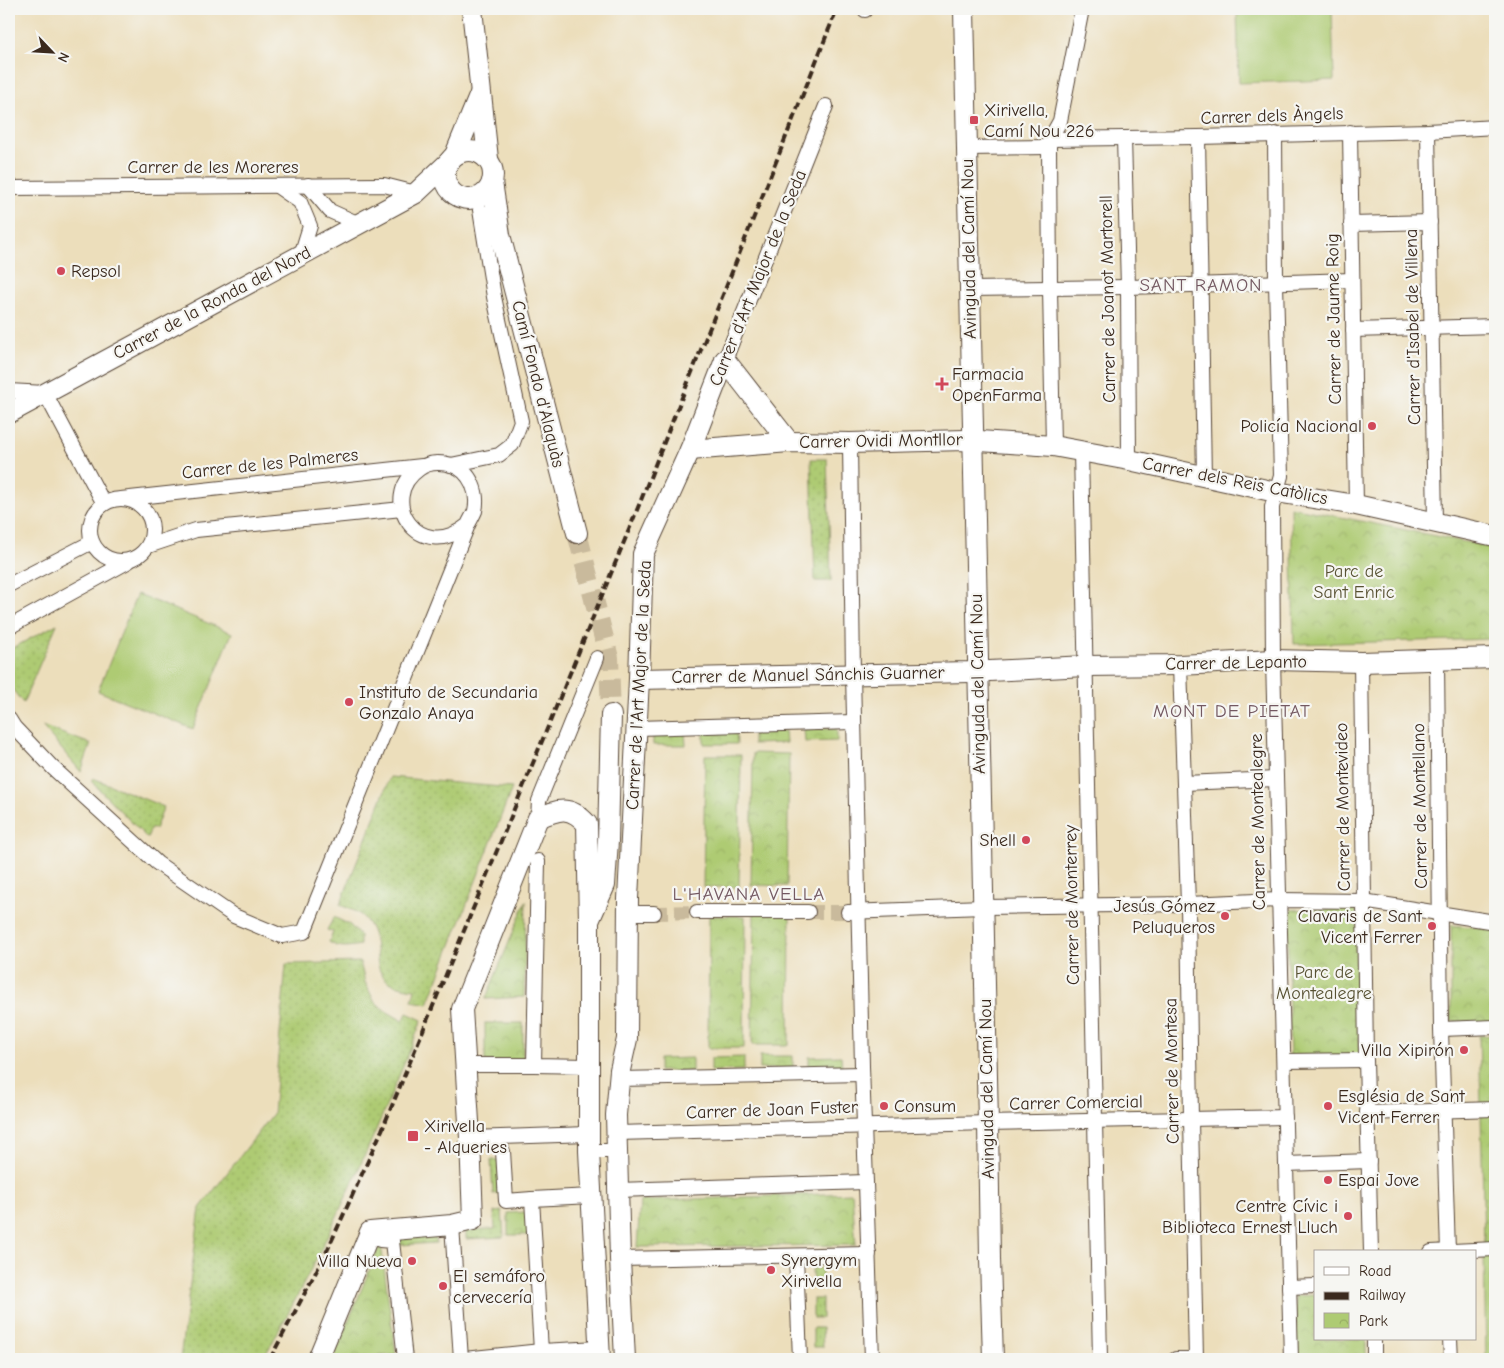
<svg xmlns="http://www.w3.org/2000/svg" width="1504" height="1368" viewBox="0 0 1504 1368" font-family="'Comic Neue',sans-serif">
<style>
.grass{fill:url(#grass-dots);stroke:#747a48}
.park{fill:url(#park-crowns);stroke:#747a48}
.pitch{fill:#aecb73;stroke:#747a48}
.lines{fill:none;stroke-linecap:round;stroke-linejoin:round}
.street-tunnel{stroke:#c9ba9c;stroke-width:14;stroke-dasharray:14 7;stroke-linecap:butt}
.secondary-tunnel{stroke:#c9ba9c;stroke-width:20;stroke-dasharray:20 10;stroke-linecap:butt}
.street-casing{stroke:#564536;stroke-width:16}
.secondary-casing{stroke:#564536;stroke-width:22}
.street{stroke:#fff;stroke-width:14}
.secondary{stroke:#fff;stroke-width:20}
.rail{stroke:#3b2a1e;stroke-width:4;stroke-dasharray:8 4;stroke-linecap:butt}
.poi-dot{fill:#d1495b;stroke:#f6f6f2;stroke-width:2}
.labels{text-anchor:middle;dominant-baseline:central;stroke-width:4.5;stroke-linejoin:round;paint-order:stroke}
.poi-label{font-size:18px;fill:#3b2a1e;stroke:#f6f6f2;text-anchor:start}
.street-label{font-size:18px;fill:#3b2a1e;stroke:#f6f6f2}
.park-label{font-size:18px;fill:#585233;stroke:#f6f6f2}
.neighbourhood-label{font-size:19px;letter-spacing:1px;fill:#745962;stroke:#f6f6f2}
</style>
<defs>
<pattern id="grass-dots" width="8" height="8" patternUnits="userSpaceOnUse" patternTransform="scale(1.25)"><rect width="8" height="8" fill="#aecb73"/><path d="M2 2h.1M6 6h.1" fill="none" stroke="#97ae63" stroke-width="1.8" stroke-linecap="round"/></pattern>
<pattern id="park-crowns" width="20" height="18" patternUnits="userSpaceOnUse" patternTransform="scale(1.25)"><rect width="20" height="18" fill="#aecb73"/><path d="M2 6a3 3 0 1 1 6 0M12 15a3 3 0 1 1 6 0" fill="none" stroke="#97ae63"/></pattern>
</defs>
<rect width="100%" height="100%" fill="#f6f6f2"/>
<filter id="ink" filterUnits="userSpaceOnUse"><feTurbulence type="fractalNoise" baseFrequency=".02" numOctaves="2"/><feDisplacementMap in="SourceGraphic" scale="10" xChannelSelector="R" yChannelSelector="G"/><feConvolveMatrix kernelMatrix="1 2 1 2 8 2 1 2 1" color-interpolation-filters="sRGB"/></filter>
<filter id="wash" filterUnits="userSpaceOnUse"><feTurbulence type="fractalNoise" baseFrequency=".0096" numOctaves="4" result="noise"/><feDisplacementMap in="SourceGraphic" scale="20" xChannelSelector="R" yChannelSelector="G"/><feGaussianBlur stdDeviation="1.12" result="paint"/><feColorMatrix in="noise" values="0 0 0 0 0 0 0 0 0 0 0 0 0 0 0 0 0 1.4 0 .05"/><feComposite in="paint" operator="in"/></filter>
<g filter="url(#wash)">
<rect width="100%" height="100%" fill="#ecdebb"/>
<g class="grass">
<polygon points="811,459 827,459 831,581 815,581"/>
<polygon points="57,624 23,703 9,685 9,650"/>
<polygon points="42,726 91,744 81,772"/>
<path d="M390,777L512,788L428,1004L412,1001L415,989C357,983 390,947 364,918C359,912 347,908 340,905Z"/>
<polygon points="93,778 164,807 155,829 151,828 147,838 91,781"/>
<path d="M334,917L350,925L360,936V945C349,947 339,949 329,942L333,932L327,930Z"/>
<path d="M360,962L365,982L374,1001L386,1011L403,1021L407,1013L422,1020C375,1136 325,1250 263,1359H180L200,1208L273,1114L286,964Z"/>
<polygon points="491,1160 500,1160 502,1193 493,1194"/>
<polygon points="502,1211 504,1237 466,1239 466,1230 495,1229 494,1212"/>
<polygon points="435,1232 436,1243 399,1245 399,1234"/>
<polygon points="822,1268 822,1287 813,1287 812,1269"/>
<rect x="813" y="1299" width="9" height="19"/>
<polygon points="813,1328 822,1328 823,1347 813,1347"/>
</g>
<g class="park">
<polygon points="1291,507 1495,548 1495,639 1294,644"/>
<polygon points="804,729 837,729 837,741 805,742"/>
<polygon points="736,731 737,744 704,744 704,732"/>
<polygon points="753,731 785,731 786,743 753,744"/>
<polygon points="685,732 686,745 653,745 653,733"/>
<polygon points="753,753 789,754 787,886 751,885"/>
<polygon points="705,755 741,755 739,887 703,887"/>
<polygon points="526,901 524,997 486,999 486,998"/>
<polygon points="1357,908 1360,1056 1290,1058 1287,910"/>
<polygon points="754,913 790,913 789,1045 752,1045"/>
<polygon points="709,916 745,916 744,1048 708,1048"/>
<polygon points="1451,925 1495,929 1495,1023 1451,1021"/>
<rect x="485" y="1023" width="38" height="39"/>
<polygon points="1495,1035 1495,1105 1481,1105 1479,1036"/>
<polygon points="760,1056 793,1056 793,1068 760,1069"/>
<polygon points="841,1056 842,1069 809,1069 809,1057"/>
<polygon points="744,1057 744,1070 711,1071 711,1058"/>
<polygon points="692,1058 692,1071 659,1071 659,1059"/>
<polygon points="1481,1114 1495,1114 1495,1245 1484,1246"/>
<polygon points="852,1193 856,1245 637,1247 640,1201"/>
<polygon points="527,1212 528,1235 508,1235 508,1213"/>
<polygon points="381,1245 396,1355 333,1359 378,1249"/>
<polygon points="1484,1253 1495,1253 1495,1359 1486,1359"/>
<polygon points="1315,1295 1315,1339 1366,1339 1366,1359 1297,1359 1295,1296"/>
</g>
<g class="pitch">
<polygon points="1237,9 1332,9 1334,80 1239,83"/>
<polygon points="137,594 232,633 193,729 98,691"/>
</g>
</g>
<g filter="url(#ink)">
<g class="lines">
<g class="street-tunnel">
<polyline points="808,912 848,912"/>
<polyline points="654,913 697,912"/>
</g>
<polyline class="secondary-tunnel" points="577,533 609,658 611,715"/>
<defs>
<g id="street">
<polyline points="865,10 865,9"/>
<polyline points="1428,131 1435,522"/>
<polyline points="1350,132 1356,505"/>
<polyline points="1275,134 1276,283 1281,476 1272,507 1273,660 1291,1359"/>
<polyline points="1198,137 1204,477"/>
<polyline points="1124,138 1128,287 1129,460"/>
<polyline points="1050,139 1198,137 1428,131 1495,127"/>
<polyline points="967,148 1049,147"/>
<polyline points="308,185 330,211 359,224"/>
<polyline points="277,186 300,202 310,226 301,255"/>
<polyline points="9,188 384,185 416,193"/>
<polyline points="1351,224 1430,222"/>
<polyline points="970,289 1128,287 1352,280"/>
<polyline points="1353,330 1495,326"/>
<polyline points="725,360 826,106"/>
<polyline points="9,391 45,393 104,504"/>
<polyline points="850,443 853,674 862,1066 872,1359"/>
<polyline points="1053,446 1050,288 1049,147 1050,139 1060,121 1082,9"/>
<polyline points="1081,451 1100,1359"/>
<polyline points="451,465 499,455 512,445 521,421 494,297 480,210"/>
<polyline points="121,499 422,466"/>
<circle cx="121" cy="530" r="31"/>
<polyline points="148,546 196,530 402,509"/>
<polyline points="9,585 92,542"/>
<polyline points="9,627 129,561"/>
<polyline points="1437,661 1441,1029 1448,1252"/>
<polyline points="1361,662 1366,1060 1371,1252"/>
<polyline points="1180,665 1188,904 1191,1119 1196,1359"/>
<path d="M9,719L14,727L53,768L157,863L234,916L282,936L304,932L468,525C470,520 473,516 475,511C479,493 471,471 452,465C441,462 428,462 419,469C376,499 419,565 468,525"/>
<polyline points="637,728 853,722"/>
<polyline points="1184,783 1276,779"/>
<polyline points="538,818 539,801 597,658"/>
<polyline points="538,861 534,1065 589,1066"/>
<polyline points="697,912 808,912"/>
<polyline points="848,912 983,907 1188,904 1279,900 1363,901 1495,922"/>
<polyline points="628,913 654,913"/>
<polyline points="1441,1029 1495,1027"/>
<polyline points="1284,1061 1366,1060"/>
<polyline points="465,1065 534,1065"/>
<polyline points="619,1079 862,1074"/>
<polyline points="1367,1113 1495,1109"/>
<polyline points="617,1133 988,1123 1285,1117"/>
<polyline points="470,1138 588,1134"/>
<polyline points="503,1151 506,1201 532,1199 541,1351 599,1348"/>
<polyline points="589,1151 617,1151"/>
<polyline points="1286,1164 1369,1161"/>
<polyline points="618,1190 866,1182"/>
<polyline points="532,1199 591,1196"/>
<polyline points="452,1225 461,1359"/>
<polyline points="380,1240 392,1241 405,1359"/>
<polyline points="1431,1252 1495,1249"/>
<polyline points="796,1256 800,1359"/>
<polyline points="620,1259 869,1254"/>
<polyline points="1289,1287 1315,1286"/>
<polyline points="1374,1339 1374,1359"/>
<polyline points="1450,1339 1451,1359"/>
<polyline points="464,1359 541,1351"/>
<polyline points="1176,1359 1196,1359"/>
</g>
<g id="secondary">
<polyline points="472,9 488,159"/>
<polyline points="964,9 988,1123 990,1259 993,1359"/>
<circle cx="469" cy="175" r="24"/>
<polyline points="455,155 480,94"/>
<polyline points="492,182 500,235 577,533"/>
<polyline points="725,360 789,442"/>
<polyline points="9,413 416,193 450,161"/>
<polyline points="690,450 789,442 850,443 965,440 1053,446 1129,460 1276,492 1356,505 1495,536"/>
<polyline points="639,679 970,672 1085,666 1180,665 1273,660 1361,662 1495,658"/>
<path d="M318,1359L370,1232L452,1225L473,1220L470,1138L462,1009L538,818C559,809 570,805 587,824L589,921"/>
<polyline points="600,1359 589,1151 589,921 605,885 608,841 611,715"/>
<polyline points="625,1359 620,1259 616,1115 620,1070 627,1039 628,899 639,679 643,554 690,450 725,360"/>
</g>
</defs>
<use href="#street" class="street-casing"/>
<use href="#secondary" class="secondary-casing"/>
<use href="#street" class="street"/>
<use href="#secondary" class="secondary"/>
<polyline class="rail" points="270,1359 327,1251 382,1130 633,520 837,9"/>
</g>
</g>
<g class="poi-dot">
<rect x="969" y="115" width="10" height="10" rx="2.5"/>
<circle cx="61" cy="271" r="5"/>
<path d="M939.5 376.5h5v5h5v5h-5v5h-5v-5h-5v-5h5z"/>
<circle cx="1372" cy="426" r="5"/>
<circle cx="349" cy="702" r="5"/>
<circle cx="1026" cy="840" r="5"/>
<circle cx="1225" cy="916" r="5"/>
<circle cx="1432" cy="926" r="5"/>
<circle cx="1464" cy="1050" r="5"/>
<circle cx="884" cy="1106" r="5"/>
<circle cx="1328" cy="1106" r="5"/>
<rect x="407" y="1130" width="12" height="12" rx="2.5"/>
<circle cx="1328" cy="1180" r="5"/>
<circle cx="1348" cy="1216" r="5"/>
<circle cx="412" cy="1261" r="5"/>
<circle cx="771" cy="1270" r="5"/>
<circle cx="443" cy="1286" r="5"/>
</g>
<g class="labels">
<g class="poi-label">
<text x="984" y="110">Xirivella,<tspan x="984" dy="21">Camí Nou 226</tspan></text>
<text x="71" y="271">Repsol</text>
<text x="952" y="374">Farmacia<tspan x="952" dy="21">OpenFarma</tspan></text>
<text x="1362" y="426" text-anchor="end">Policía Nacional</text>
<text x="359" y="692">Instituto de Secundaria<tspan x="359" dy="21">Gonzalo Anaya</tspan></text>
<text x="1016" y="840" text-anchor="end">Shell</text>
<text x="1215" y="906" text-anchor="end">Jesús Gómez<tspan x="1215" dy="21">Peluqueros</tspan></text>
<text x="1422" y="916" text-anchor="end">Clavaris de Sant<tspan x="1422" dy="21">Vicent Ferrer</tspan></text>
<text x="1454" y="1050" text-anchor="end">Villa Xipirón</text>
<text x="1338" y="1096">Església de Sant<tspan x="1338" dy="21">Vicent Ferrer</tspan></text>
<text x="894" y="1106">Consum</text>
<text x="424" y="1126">Xirivella<tspan x="424" dy="21">- Alqueries</tspan></text>
<text x="1338" y="1180">Espai Jove</text>
<text x="1338" y="1206" text-anchor="end">Centre Cívic i<tspan x="1338" dy="21">Biblioteca Ernest Lluch</tspan></text>
<text x="781" y="1260">Synergym<tspan x="781" dy="21">Xirivella</tspan></text>
<text x="402" y="1261" text-anchor="end">Villa Nueva</text>
<text x="453" y="1276">El semáforo<tspan x="453" dy="21">cervecería</tspan></text>
</g>
<g class="street-label">
<text transform="translate(1272 116) rotate(-2)">Carrer dels Àngels</text>
<text x="213" y="167">Carrer de les Moreres</text>
<text transform="translate(969 249) rotate(-91)">Avinguda del Camí Nou</text>
<text transform="translate(758 278) rotate(-68)">Carrer d'Art Major de la Seda</text>
<text transform="translate(1108 299) rotate(-91)">Carrer de Joanot Martorell</text>
<text transform="translate(212 303) rotate(-28)">Carrer de la Ronda del Nord</text>
<text transform="translate(1334 319) rotate(-91)">Carrer de Jaume Roig</text>
<text transform="translate(1413 327) rotate(-91)">Carrer d'Isabel de Villena</text>
<text transform="translate(538 384) rotate(76)">Camí Fondo d'Alaquàs</text>
<text transform="translate(881 441) rotate(-1)">Carrer Ovidi Montllor</text>
<text transform="translate(270 464) rotate(-6)">Carrer de les Palmeres</text>
<text transform="translate(1235 481) rotate(11)">Carrer dels Reis Catòlics</text>
<text transform="translate(1236 663) rotate(-1)">Carrer de Lepanto</text>
<text transform="translate(808 675) rotate(-1)">Carrer de Manuel Sánchis Guarner</text>
<text transform="translate(978 684) rotate(-91)">Avinguda del Camí Nou</text>
<text transform="translate(639 685) rotate(-87)">Carrer de l'Art Major de la Seda</text>
<text transform="translate(1420 806) rotate(-91)">Carrer de Montellano</text>
<text transform="translate(1343 807) rotate(-91)">Carrer de Montevideo</text>
<text transform="translate(1258 822) rotate(-91)">Carrer de Montealegre</text>
<text transform="translate(1072 905) rotate(-91)">Carrer de Monterrey</text>
<text transform="translate(1172 1071) rotate(-91)">Carrer de Montesa</text>
<text transform="translate(987 1089) rotate(-91)">Avinguda del Camí Nou</text>
<text transform="translate(1076 1103) rotate(-1)">Carrer Comercial</text>
<text transform="translate(772 1110) rotate(-2)">Carrer de Joan Fuster</text>
</g>
<g class="park-label">
<text x="1354" y="571">Parc de<tspan x="1354" dy="21">Sant Enric</tspan></text>
<text x="1324" y="972">Parc de<tspan x="1324" dy="21">Montealegre</tspan></text>
</g>
<g class="neighbourhood-label">
<text x="1201" y="285">SANT RAMON</text>
<text x="1232" y="711">MONT DE PIETAT</text>
<text x="749" y="894">L'HAVANA VELLA</text>
</g>
</g>
<rect width="1504" height="1368" fill="none" stroke="#f6f6f2" stroke-width="30"/>
<rect x="1314" y="1250" width="162" height="90" fill="#f6f6f2" stroke="#aba49d"/>
<rect x="1324" y="1267" width="25" height="8" fill="#ffffff" stroke="#aba49d"/>
<text x="1359" y="1276" font-size="15" fill="#3b2a1e">Road</text>
<rect x="1324" y="1292" width="25" height="8" fill="#3b2a1e" stroke="#aba49d"/>
<text x="1359" y="1300" font-size="15" fill="#3b2a1e">Railway</text>
<rect x="1324" y="1313" width="25" height="15" fill="url(#park-crowns)" stroke="#aba49d"/>
<text x="1359" y="1326" font-size="15" fill="#3b2a1e">Park</text>
<g transform="translate(52 52) rotate(115)" stroke="#f6f6f2" stroke-width="4" paint-order="stroke">
<path d="M0-4L9 19L0 12L-9 19Z" fill="#3b2a1e"/>
<text y="-8" font-size="14" font-weight="bold" text-anchor="middle" fill="#3b2a1e">N</text>
</g>
</svg>
